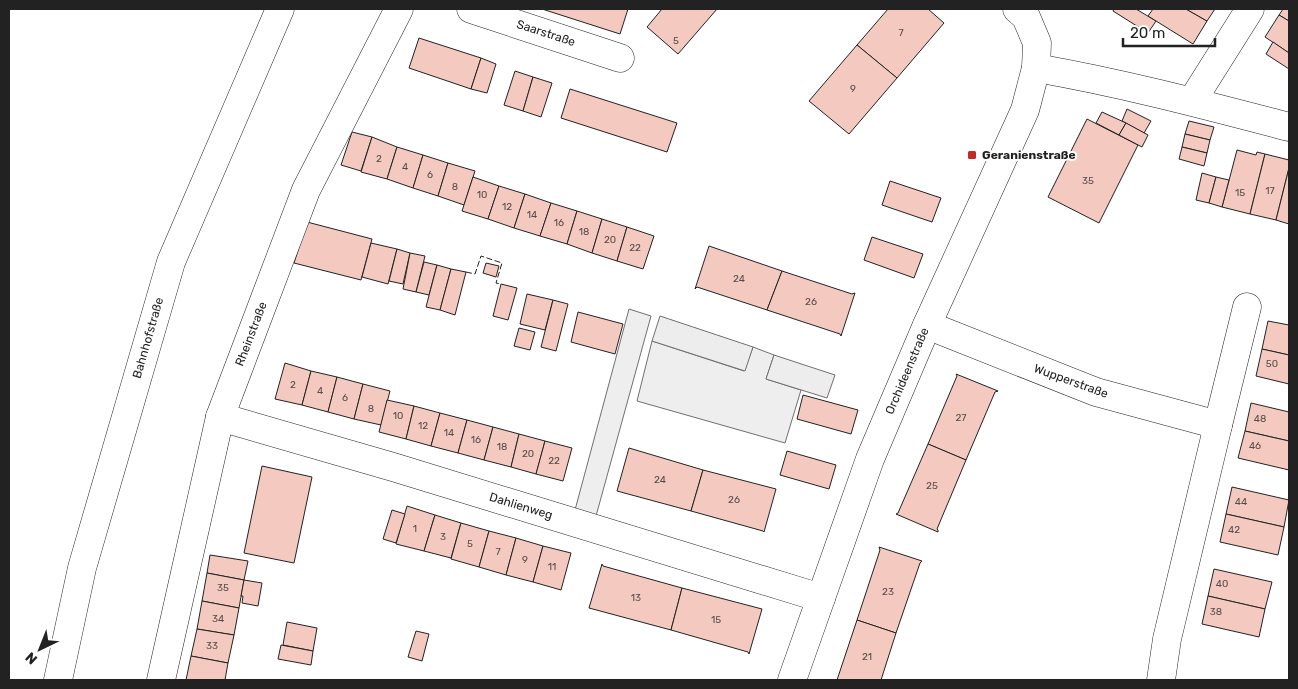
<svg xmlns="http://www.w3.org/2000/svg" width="1298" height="689" viewBox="0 0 1298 689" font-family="Rubik,sans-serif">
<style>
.grass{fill:#eee;stroke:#6f6f6f}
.parking{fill:#ededed;stroke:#6f6f6f}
.building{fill:#f3c9c0;stroke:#222}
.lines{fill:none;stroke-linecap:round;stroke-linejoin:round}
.street-casing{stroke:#222;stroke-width:29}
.secondary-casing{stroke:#222;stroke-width:29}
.street{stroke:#fff;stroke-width:28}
.secondary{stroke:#fff;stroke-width:28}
.fence{stroke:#222;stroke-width:1;stroke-dasharray:6 2.5;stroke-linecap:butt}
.poi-dot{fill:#c62828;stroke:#fff;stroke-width:2}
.labels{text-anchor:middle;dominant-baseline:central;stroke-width:4;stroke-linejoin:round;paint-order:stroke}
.number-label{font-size:10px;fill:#564c4a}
.street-label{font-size:12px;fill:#222;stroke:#fff}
.poi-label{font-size:12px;font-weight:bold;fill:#222;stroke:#fff;text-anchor:start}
</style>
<rect width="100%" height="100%" fill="#fff"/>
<g class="grass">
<polygon points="629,309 651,316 596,516 575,510"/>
<polygon points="652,341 744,371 753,347 774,355 766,379 801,390 785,443 637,401"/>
</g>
<g class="parking">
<polygon points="660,316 753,347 745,371 652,341"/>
<polygon points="774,355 835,375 827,398 766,379"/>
</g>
<g class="building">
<polygon points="542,9 628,9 620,34"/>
<polygon points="662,9 717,9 678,54 647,27"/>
<polygon points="888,9 928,9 944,23 897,78 857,45"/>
<polygon points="1114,9 1136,9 1156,21 1148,33 1113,11"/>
<polygon points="1153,9 1186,9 1207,21 1193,44 1148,16"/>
<polygon points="1186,9 1215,9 1207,21"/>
<polygon points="1283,9 1289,9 1289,21 1279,15"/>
<polygon points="1279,15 1289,21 1289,53 1265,37"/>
<polygon points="419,38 481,58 471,89 409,68"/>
<polygon points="1273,42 1289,53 1289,69 1266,54"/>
<polygon points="857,45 897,78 849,134 809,101"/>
<polygon points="481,58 496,64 487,93 471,89"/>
<polygon points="515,71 533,77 523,111 504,105"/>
<polygon points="533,77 552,83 541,117 523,111"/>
<polygon points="570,89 677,123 667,152 561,118"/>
<polygon points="1127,109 1151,121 1144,133 1122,121"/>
<polygon points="1102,112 1126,123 1119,135 1096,123"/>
<polygon points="1087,119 1138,145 1099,223 1048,197"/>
<polygon points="1189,121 1214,127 1210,140 1185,134"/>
<polygon points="1126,123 1148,135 1142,147 1119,135"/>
<polygon points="352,132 372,137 361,171 341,165"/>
<polygon points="1185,134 1210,140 1207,153 1182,147"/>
<polygon points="372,137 397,147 387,179 361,172"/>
<polygon points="397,147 423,155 413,188 387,179"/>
<polygon points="1182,147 1207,153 1204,166 1179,159"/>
<polygon points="1237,150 1256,155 1257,152 1265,154 1250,214 1222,207"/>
<polygon points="1265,154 1289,160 1289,168 1276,220 1250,214"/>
<polygon points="423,155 448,163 438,196 413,188"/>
<polygon points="448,163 475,171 464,205 438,196"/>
<polygon points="1289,168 1289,224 1276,220"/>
<polygon points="1202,173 1216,177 1209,203 1196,200"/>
<polygon points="473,177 499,186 488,219 462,211"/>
<polygon points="1216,177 1229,180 1222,207 1209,203"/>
<polygon points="890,181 941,198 932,222 882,205"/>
<polygon points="499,186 525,194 514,228 488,219"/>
<polygon points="525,194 551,203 540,236 514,228"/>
<polygon points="551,203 577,211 567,244 540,236"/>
<polygon points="577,211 602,219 592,253 567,244"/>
<polygon points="602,219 627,227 617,261 592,253"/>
<polygon points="307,222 372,239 361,280 294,263"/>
<polygon points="627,227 654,236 643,269 617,261"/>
<polygon points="872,237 923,254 914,278 864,260"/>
<polygon points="371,243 397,249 388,284 362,277"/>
<polygon points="709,246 782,271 767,310 697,287 695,289"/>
<polygon points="397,249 410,253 403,284 389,281"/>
<polygon points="410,253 425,256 416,292 403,289"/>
<polygon points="424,262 437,265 429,295 416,292"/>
<polygon points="486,263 499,266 496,277 483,273"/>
<polygon points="437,265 451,269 440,310 426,307"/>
<polygon points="451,269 466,272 455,315 440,310"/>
<polygon points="782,271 852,294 855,293 841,336 840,334 767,310"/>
<polygon points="501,284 517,288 508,320 493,316"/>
<polygon points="527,294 553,300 545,330 520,324"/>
<polygon points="553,300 568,304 556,351 541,347"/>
<polygon points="578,312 623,324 615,354 571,342"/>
<polygon points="1268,321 1289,325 1289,355 1262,349"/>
<polygon points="519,328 535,332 530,350 514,346"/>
<polygon points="1262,349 1289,355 1289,384 1256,376"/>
<polygon points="285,363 311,371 302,405 275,399"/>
<polygon points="311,371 337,377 328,412 302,405"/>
<polygon points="956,374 998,391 995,392 966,460 928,444 957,376"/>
<polygon points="337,377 363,384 354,419 328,412"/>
<polygon points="363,384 390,391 381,425 354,419"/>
<polygon points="803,395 858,410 851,434 797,419"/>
<polygon points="387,400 414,406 406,439 379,432"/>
<polygon points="1251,403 1289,412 1289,441 1245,431"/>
<polygon points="414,406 440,413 431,446 406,439"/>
<polygon points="440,413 467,420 458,453 431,446"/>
<polygon points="467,420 493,427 484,460 458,453"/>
<polygon points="493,427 519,434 511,467 484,460"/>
<polygon points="1245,431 1289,441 1289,470 1238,458"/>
<polygon points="519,434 545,441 536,474 511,467"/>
<polygon points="545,441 572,448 563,481 536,474"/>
<polygon points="928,444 966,460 937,529 938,530 938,532 896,514 898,513"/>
<polygon points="629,448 703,470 691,511 617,491"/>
<polygon points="787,451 836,465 829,489 780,475"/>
<polygon points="262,466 312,477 294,563 244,553"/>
<polygon points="703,470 776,489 764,532 763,531 691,511"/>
<polygon points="1232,487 1289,500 1284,527 1226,514"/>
<polygon points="407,506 435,515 424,551 396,544"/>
<polygon points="392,510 405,514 396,543 383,539"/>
<polygon points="1226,514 1284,527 1278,555 1220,542"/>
<polygon points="435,515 461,523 451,558 424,551"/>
<polygon points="461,523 489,531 479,567 451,559"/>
<polygon points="489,531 516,538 506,575 479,567"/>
<polygon points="516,538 543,546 533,582 506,575"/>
<polygon points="543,546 571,553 561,590 533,582"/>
<polygon points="879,547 922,561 920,563 896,633 857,620 880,550"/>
<polygon points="210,555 248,561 244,580 207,573"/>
<polygon points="602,564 603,566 682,588 671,630 589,608"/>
<polygon points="1214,569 1272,582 1265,609 1208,596"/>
<polygon points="207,573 244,580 239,608 202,601"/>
<polygon points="244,580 262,583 258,606 242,603 243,596 241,596"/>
<polygon points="682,588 762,609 749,654 748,652 671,630"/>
<polygon points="1208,596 1265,609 1259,637 1202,624"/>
<polygon points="202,601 239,608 234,635 197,629"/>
<polygon points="857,620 896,633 881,680 837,680"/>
<polygon points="287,622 317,628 313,651 283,645"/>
<polygon points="197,629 234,635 228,663 191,656"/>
<polygon points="416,631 429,634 422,661 408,657"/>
<polygon points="281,645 313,651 311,665 278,659"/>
<polygon points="191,656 228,663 225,680 186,680"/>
</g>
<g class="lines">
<defs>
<g id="street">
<polyline points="471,9 620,58"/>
<path d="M1036,68C1122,83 1205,105 1289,127"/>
<polyline points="1192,101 1250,9"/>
<polyline points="927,325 1096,392 1218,425 1167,639 1161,680"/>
<polyline points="220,417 393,467 821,598"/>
<polyline points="1218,425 1247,307"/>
<polyline points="161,680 220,417 306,190 399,9"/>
<polyline points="792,680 870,459 927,325 1025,110 1036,68 1037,43 1026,17 1017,9"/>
</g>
<polyline id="secondary" points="58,680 82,568 171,262 280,9"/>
</defs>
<use href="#street" class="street-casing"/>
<use href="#secondary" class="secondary-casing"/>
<use href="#street" class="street"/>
<use href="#secondary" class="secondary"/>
<polyline class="fence" points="466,272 475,274 481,256 502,263 496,283 501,284"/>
</g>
<rect class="poi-dot" x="967" y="150" width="10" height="10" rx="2.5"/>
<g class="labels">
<g class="number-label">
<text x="901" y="33">7</text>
<text x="676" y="41">5</text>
<text x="853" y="89">9</text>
<text x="379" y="159">2</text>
<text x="405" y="167">4</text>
<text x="430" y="175">6</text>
<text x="1088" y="181">35</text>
<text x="455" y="187">8</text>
<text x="1270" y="191">17</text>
<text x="1240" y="193">15</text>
<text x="482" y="195">10</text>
<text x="507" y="207">12</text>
<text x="532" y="215">14</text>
<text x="559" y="223">16</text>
<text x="584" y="232">18</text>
<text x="610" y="240">20</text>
<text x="635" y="248">22</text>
<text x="739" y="279">24</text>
<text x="811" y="302">26</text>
<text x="1272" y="364">50</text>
<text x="293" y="385">2</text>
<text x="320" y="391">4</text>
<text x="345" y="398">6</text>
<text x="371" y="409">8</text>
<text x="398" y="416">10</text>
<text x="961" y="418">27</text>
<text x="1260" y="419">48</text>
<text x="423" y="426">12</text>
<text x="449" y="433">14</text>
<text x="476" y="440">16</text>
<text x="1255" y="446">46</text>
<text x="502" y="447">18</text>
<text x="528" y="454">20</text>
<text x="554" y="461">22</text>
<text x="660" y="480">24</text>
<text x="932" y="486">25</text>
<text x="734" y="500">26</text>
<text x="1241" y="502">44</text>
<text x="415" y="529">1</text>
<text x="1234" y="530">42</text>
<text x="443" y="537">3</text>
<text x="470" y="544">5</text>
<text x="498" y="552">7</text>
<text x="525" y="560">9</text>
<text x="552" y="567">11</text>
<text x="1222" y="584">40</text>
<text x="223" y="588">35</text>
<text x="888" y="592">23</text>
<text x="636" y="598">13</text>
<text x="1216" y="612">38</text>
<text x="218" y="619">34</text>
<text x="716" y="620">15</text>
<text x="212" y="646">33</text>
<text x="867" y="657">21</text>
</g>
<g class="street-label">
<text transform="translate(546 33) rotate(18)">Saarstraße</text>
<text transform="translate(251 334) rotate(-69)">Rheinstraße</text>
<text transform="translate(148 338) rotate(-74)">Bahnhofstraße</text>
<text transform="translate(907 371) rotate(-67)">Orchideenstraße</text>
<text transform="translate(1071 381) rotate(20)">Wupperstraße</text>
<text transform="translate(521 506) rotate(17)">Dahlienweg</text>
</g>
<g class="poi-label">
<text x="982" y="155">Geranienstraße</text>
</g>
</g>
<rect width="1298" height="689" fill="none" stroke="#222222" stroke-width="20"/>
<g transform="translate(40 649) rotate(223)" stroke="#ffffff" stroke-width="4" paint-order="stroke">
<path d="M0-4L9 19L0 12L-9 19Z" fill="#222222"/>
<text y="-8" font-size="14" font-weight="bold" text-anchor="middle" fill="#222222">N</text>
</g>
<path d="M1123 38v8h92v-8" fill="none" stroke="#222222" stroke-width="2.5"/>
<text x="1130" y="38" font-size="15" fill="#222222" stroke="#ffffff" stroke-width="4" paint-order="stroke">20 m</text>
</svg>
